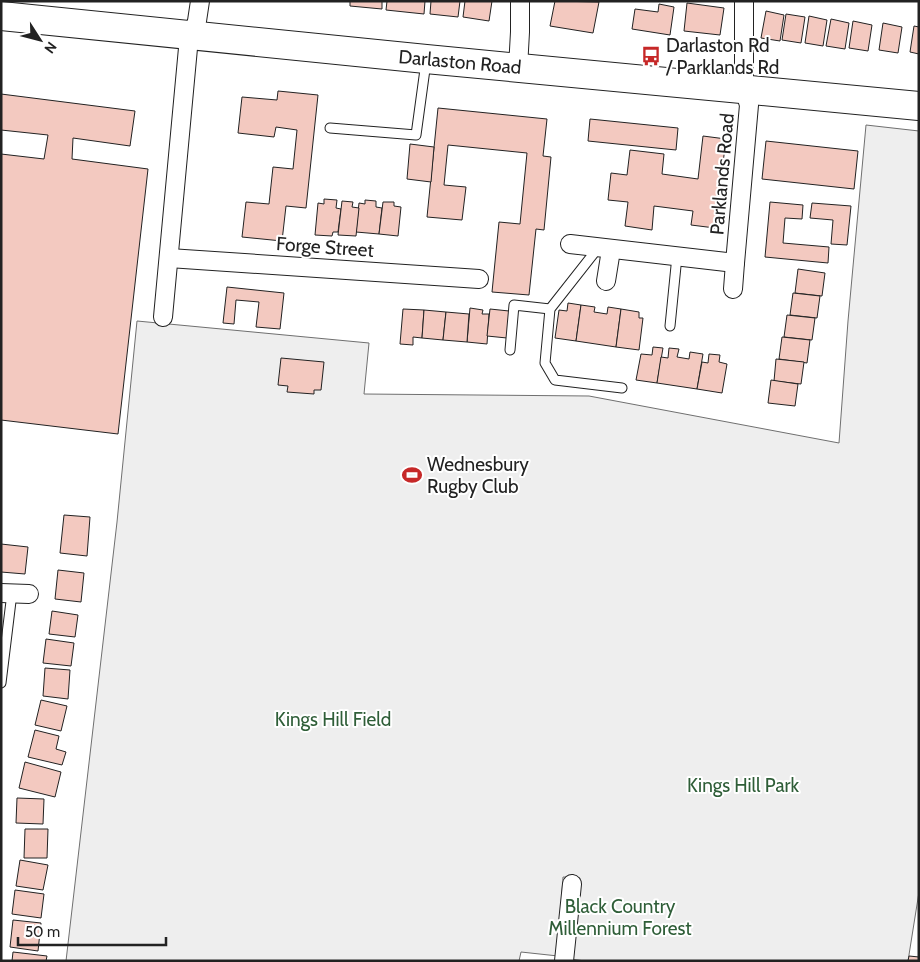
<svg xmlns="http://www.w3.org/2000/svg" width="920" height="962" viewBox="0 0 920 962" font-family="Cabin,sans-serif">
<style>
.green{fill:#eee;stroke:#6f6f6f}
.building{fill:#f3c9c0;stroke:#222}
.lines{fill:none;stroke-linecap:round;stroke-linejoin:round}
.lane-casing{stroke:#222;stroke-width:11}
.street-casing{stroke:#222;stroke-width:20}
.primary-casing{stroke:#222;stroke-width:30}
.lane{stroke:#fff;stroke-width:9}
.street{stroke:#fff;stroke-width:18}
.primary{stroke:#fff;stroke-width:28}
.labels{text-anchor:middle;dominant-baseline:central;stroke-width:4;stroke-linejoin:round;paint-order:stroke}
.poi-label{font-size:19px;fill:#222;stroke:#fff;text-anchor:start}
.street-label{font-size:19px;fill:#222;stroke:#fff}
.park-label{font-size:19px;fill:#2f5e38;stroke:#fff}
</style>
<rect width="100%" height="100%" fill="#fff"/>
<polygon class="green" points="866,125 919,131 919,892 908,961 585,961 571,959 580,878 563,877 558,956 521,952 519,961 66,961 117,522 137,321 369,343 364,394 589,396 839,443 848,321"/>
<g class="building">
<polygon points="350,1 382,1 382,9 350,6"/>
<polygon points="387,1 425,1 424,14 386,10"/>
<polygon points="431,1 460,1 458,17 430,14"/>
<polygon points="465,1 492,1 489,21 463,17"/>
<polygon points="555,1 599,2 593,33 550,26"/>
<polygon points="687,3 724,8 720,35 684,31"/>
<polygon points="659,4 674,7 670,35 632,29 635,9 658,12"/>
<polygon points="766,11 784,15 780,41 761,38"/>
<polygon points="786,14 805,17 801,43 782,40"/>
<polygon points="809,16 827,20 823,46 805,43"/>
<polygon points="831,19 849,23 845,49 826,46"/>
<polygon points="853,21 872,25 868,51 849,48"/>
<polygon points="883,23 902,27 898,53 879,50"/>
<polygon points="914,26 919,27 919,54 910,52"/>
<polygon points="278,91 318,95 306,208 286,206 282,241 242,237 246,202 269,204 273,167 293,169 297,130 276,127 274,137 238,133 242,97 277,100"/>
<polygon points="1,94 135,111 130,146 73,138 72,159 148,169 118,434 1,420 1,154 44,159 48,135 1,130"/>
<polygon points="438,108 547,119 543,156 551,157 544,230 536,229 529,295 492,292 499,222 520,224 527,153 448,145 444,185 466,187 462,220 427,217"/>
<polygon points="590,119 678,128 676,150 588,141"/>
<polygon points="703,136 726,139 715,228 691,225 693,211 654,206 652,230 625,226 628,202 608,200 611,173 627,175 630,150 664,154 662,174 698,179"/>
<polygon points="766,141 858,151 854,189 762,179"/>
<polygon points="410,144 434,147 431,182 407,179"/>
<polygon points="324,199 337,200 336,208 341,209 338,232 333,232 332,236 315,235 318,203 324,204"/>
<polygon points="365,200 376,201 376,207 382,208 379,234 356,232 359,203 365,204"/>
<polygon points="342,201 353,202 352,207 359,208 356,236 338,235"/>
<polygon points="383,202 394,202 394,206 401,207 398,236 379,234"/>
<polygon points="770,202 803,205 802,219 785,218 783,243 829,247 828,263 765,257"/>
<polygon points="812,203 851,206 847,245 831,244 833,220 810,218"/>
<polygon points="798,269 825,273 822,296 795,293"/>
<polygon points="227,287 284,293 280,329 256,327 259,302 236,300 234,324 223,323"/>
<polygon points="793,293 820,296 817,318 790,315"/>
<polygon points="568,303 581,305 576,341 555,338 559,310 567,311"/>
<polygon points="581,305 595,307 594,312 607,314 608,307 621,309 616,347 576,341"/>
<polygon points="470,308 483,310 482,314 489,314 487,344 467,342"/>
<polygon points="403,309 424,310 422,338 413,337 413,345 400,344"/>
<polygon points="490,309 509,311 507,338 487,336"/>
<polygon points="621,309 639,312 639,318 643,318 639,350 616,347"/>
<polygon points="424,310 446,312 443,340 422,338"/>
<polygon points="446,312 469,314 467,342 443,340"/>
<polygon points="787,315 815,318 812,340 784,337"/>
<polygon points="782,337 810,340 807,363 779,359"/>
<polygon points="653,347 663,348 657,383 636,380 641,354 652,355"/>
<polygon points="669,348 679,349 677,357 689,359 690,352 703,354 697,389 657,383 661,357 668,358"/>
<polygon points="709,354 720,355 719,362 727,364 722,393 697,389 702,362 708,363"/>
<polygon points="281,358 324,362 321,390 314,390 314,394 287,392 288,386 278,385"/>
<polygon points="776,359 804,362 801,384 774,381"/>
<polygon points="771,380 798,384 795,406 768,403"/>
<polygon points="64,515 90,517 87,556 60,553"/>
<polygon points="1,544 28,547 25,574 1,572"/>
<polygon points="58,570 84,573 81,602 55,599"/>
<polygon points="52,611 78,615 75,637 49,634"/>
<polygon points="46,639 74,643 71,666 43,663"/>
<polygon points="45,668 70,670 68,699 43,696"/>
<polygon points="41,700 67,706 61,731 35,725"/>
<polygon points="35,730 59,736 56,749 66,752 62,765 28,757"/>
<polygon points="25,762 61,772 55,797 19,788"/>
<polygon points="17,798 44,799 43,824 16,823"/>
<polygon points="25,829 48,829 47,858 24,858"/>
<polygon points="20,860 48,865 43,890 16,886"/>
<polygon points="15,890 44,894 41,918 12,914"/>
<polygon points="13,920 41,923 38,951 10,947"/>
<polygon points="13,952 47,956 46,961 12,961"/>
<polygon points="909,956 919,957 919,961 908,961"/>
</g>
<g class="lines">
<defs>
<g id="lane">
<polyline points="330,128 416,135 426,62"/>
<polyline points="598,248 550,309 545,363 555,380 622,388"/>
<polyline points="670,326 677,256"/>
<polyline points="510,350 514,305 550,309"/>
<polyline points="1,683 12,593"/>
</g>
<g id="street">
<polyline points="518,68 520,32 520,1"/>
<polyline points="570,244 735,263 749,105 744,89 744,1"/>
<polyline points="169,258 479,279"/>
<polyline points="606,281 611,250"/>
<polyline points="733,289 735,263"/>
<polyline points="163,317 188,48 197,21 200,1"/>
<polyline points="1,593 29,594"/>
<polyline points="564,961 572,884"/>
</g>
<polyline id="primary" points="1,16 426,59 919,106"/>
</defs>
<use href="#lane" class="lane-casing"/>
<use href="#street" class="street-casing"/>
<use href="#primary" class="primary-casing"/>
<use href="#lane" class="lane"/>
<use href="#street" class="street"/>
<use href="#primary" class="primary"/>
</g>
<defs>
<symbol id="bus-bare" viewBox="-9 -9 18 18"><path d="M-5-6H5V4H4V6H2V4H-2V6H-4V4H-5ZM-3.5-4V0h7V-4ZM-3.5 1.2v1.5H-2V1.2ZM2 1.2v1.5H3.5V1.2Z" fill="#c62828" stroke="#fff" stroke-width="2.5" paint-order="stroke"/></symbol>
<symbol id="stadium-bare" viewBox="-9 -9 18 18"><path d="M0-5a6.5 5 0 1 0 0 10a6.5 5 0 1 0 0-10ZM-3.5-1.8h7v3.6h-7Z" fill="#c62828" stroke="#fff" stroke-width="2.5" paint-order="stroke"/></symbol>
</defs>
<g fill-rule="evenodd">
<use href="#bus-bare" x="637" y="42" width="28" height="28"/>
<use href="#stadium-bare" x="398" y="461" width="28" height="28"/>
</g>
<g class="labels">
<g class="poi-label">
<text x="666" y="45">Darlaston Rd<tspan x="666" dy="22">/ Parklands Rd</tspan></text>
<text x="427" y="464">Wednesbury<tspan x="427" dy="22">Rugby Club</tspan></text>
</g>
<g class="street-label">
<text transform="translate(460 62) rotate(5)">Darlaston Road</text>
<text transform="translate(722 174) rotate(-85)">Parklands Road</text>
<text transform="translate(325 247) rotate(4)">Forge Street</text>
</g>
<g class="park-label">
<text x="333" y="719">Kings Hill Field</text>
<text x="743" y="785">Kings Hill Park</text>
<text x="620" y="906">Black Country<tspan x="620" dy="22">Millennium Forest</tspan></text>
</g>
</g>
<rect width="920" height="962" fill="none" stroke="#222222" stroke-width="5"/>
<g transform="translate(40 40) rotate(126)" stroke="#ffffff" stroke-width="4" paint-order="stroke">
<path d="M0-4L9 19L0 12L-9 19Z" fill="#222222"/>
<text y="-8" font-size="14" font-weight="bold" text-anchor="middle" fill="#222222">N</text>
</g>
<path d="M18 937v8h148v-8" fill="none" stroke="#222222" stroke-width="2.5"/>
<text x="25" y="937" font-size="15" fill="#222222" stroke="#ffffff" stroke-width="4" paint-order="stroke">50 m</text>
</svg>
